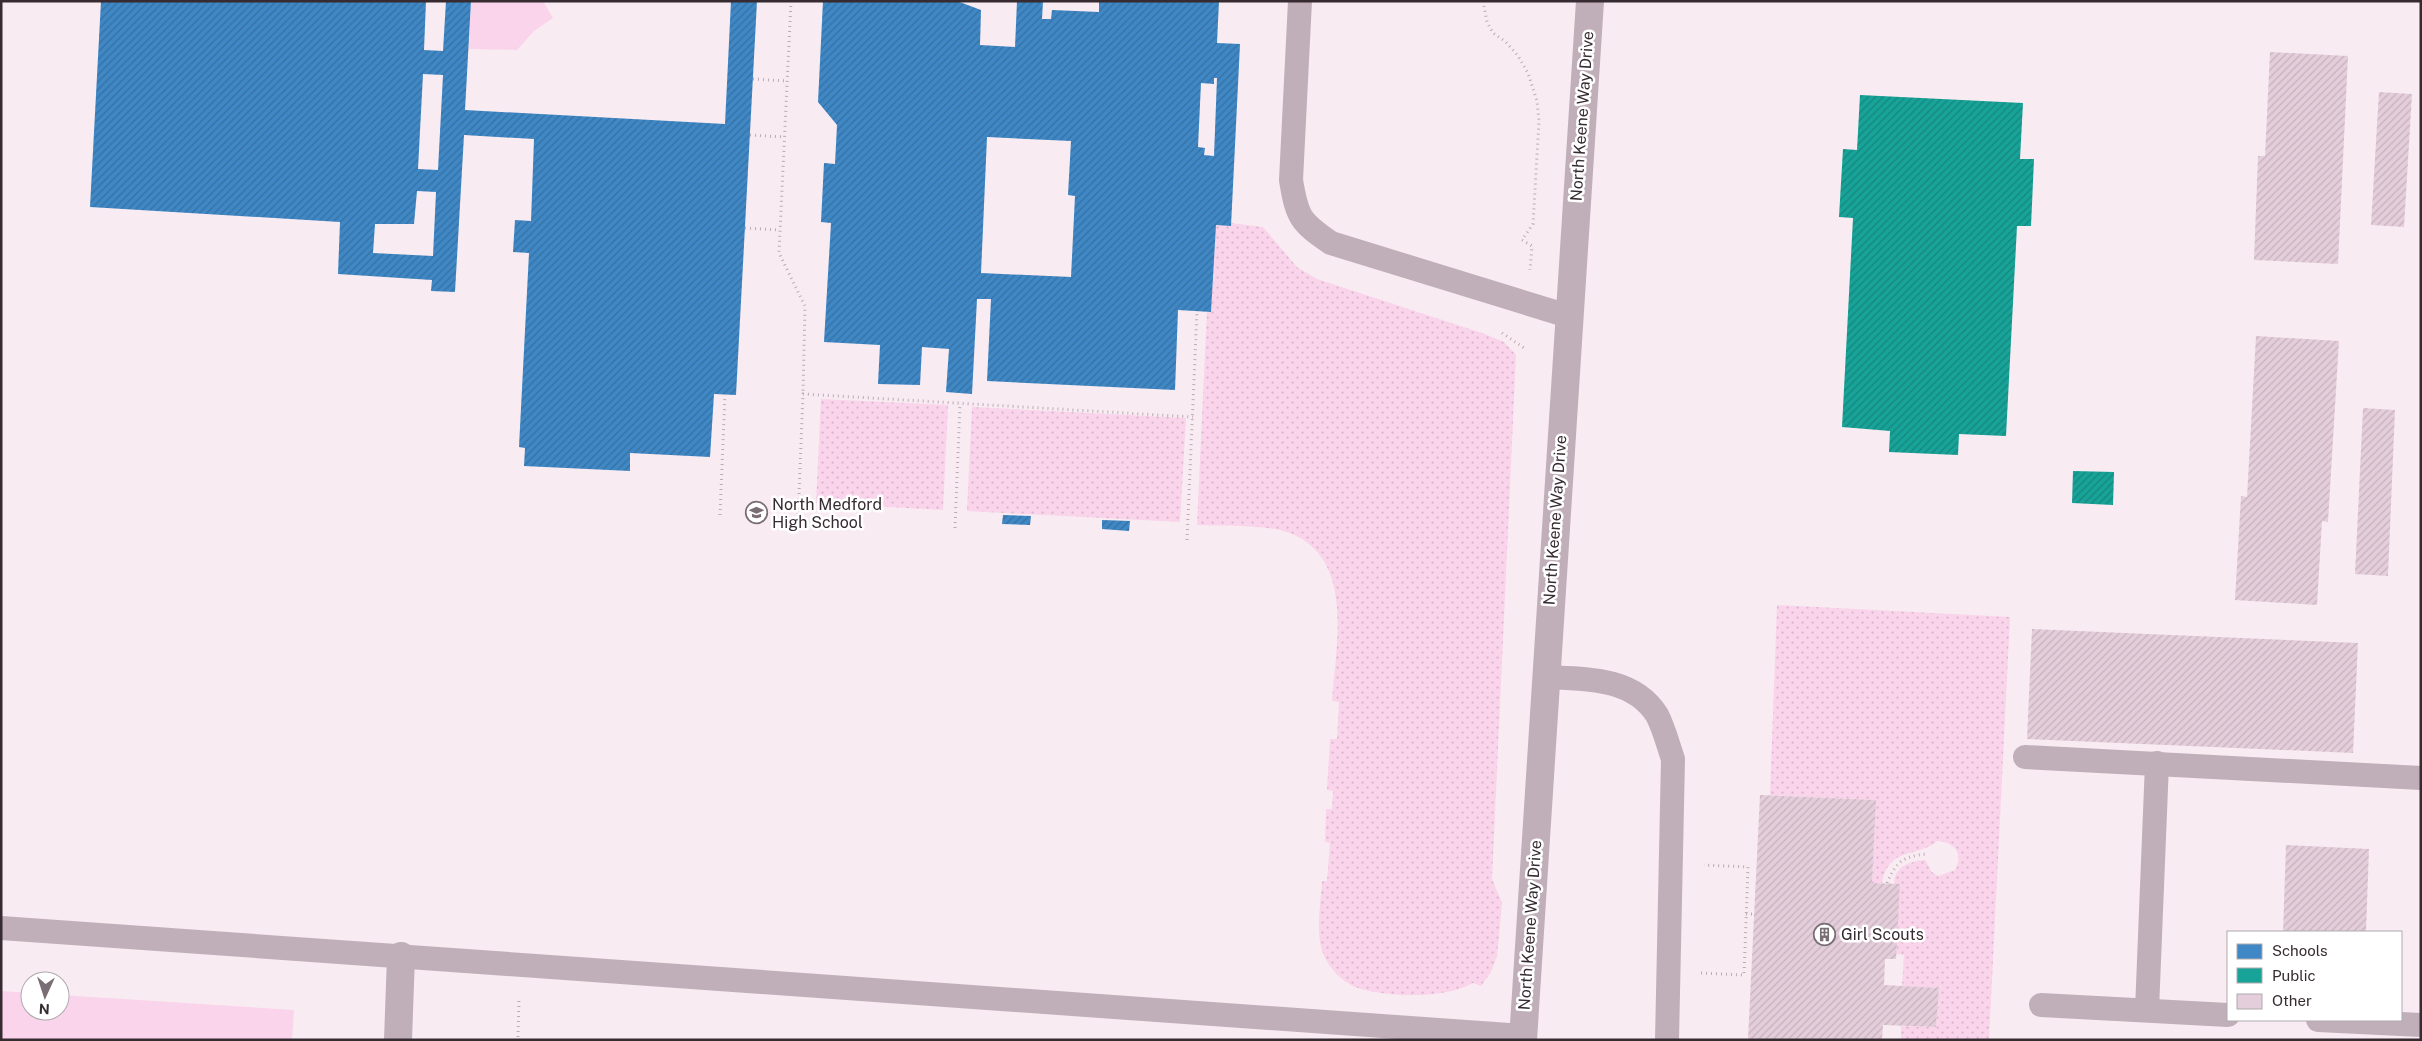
<svg xmlns="http://www.w3.org/2000/svg" width="2422" height="1041" viewBox="0 0 2422 1041" font-family="'Public Sans',sans-serif">
<style>
.grass{fill:url(#grass-dots)}
.green{fill:#fad4ea}
.schools{fill:url(#schools-hatch);fill-rule:evenodd}
.public{fill:url(#public-hatch)}
.building{fill:url(#building-hatch)}
.lines{fill:none;stroke-linecap:round;stroke-linejoin:round}
.path{stroke:#bbacb4;stroke-width:3;stroke-dasharray:1 4;stroke-linecap:butt}
.lane{stroke:#c0afb8;stroke-width:24}
.street{stroke:#c0afb8;stroke-width:28}
.labels{text-anchor:middle;dominant-baseline:central;stroke-width:5;stroke-linejoin:round;paint-order:stroke}
.street-label{font-size:16px;fill:#362b31;stroke:#fff}
.poi-label{font-size:16px;fill:#362b31;stroke:#fff;text-anchor:start}
</style>
<defs>
<pattern id="grass-dots" width="8" height="8" patternUnits="userSpaceOnUse" patternTransform="scale(1.25)"><rect width="8" height="8" fill="#fad4ea"/><path d="M2 2h.1M6 6h.1" fill="none" stroke="#d7b6c9" stroke-width="1.8" stroke-linecap="round"/></pattern>
<pattern id="schools-hatch" width="6" height="6" patternUnits="userSpaceOnUse" patternTransform="scale(1.25)"><rect width="6" height="6" fill="#3f88c5"/><path d="M-1 1l2-2M0 6l6-6M5 7l2-2" fill="none" stroke="#366fa1"/></pattern>
<pattern id="public-hatch" width="6" height="6" patternUnits="userSpaceOnUse" patternTransform="scale(1.25)"><rect width="6" height="6" fill="#17a398"/><path d="M-1 1l2-2M0 6l6-6M5 7l2-2" fill="none" stroke="#16857d"/></pattern>
<pattern id="building-hatch" width="6" height="6" patternUnits="userSpaceOnUse" patternTransform="scale(1.25)"><rect width="6" height="6" fill="#e5cedb"/><path d="M-1 1l2-2M0 6l6-6M5 7l2-2" fill="none" stroke="#c5b1bc"/></pattern>
</defs>
<rect width="100%" height="100%" fill="#f9ebf2"/>
<g class="grass">
<path d="M1231,223L1263,227L1297,267L1317,279L1485,334L1504,342L1516,355L1492,879L1502,903L1497,956L1491,972L1481,986L1473,983C1445,999 1391,997 1361,989C1344,984 1329,969 1323,953C1315,933 1321,903 1322,881H1327L1330,843L1325,842L1326,809H1332L1333,791L1327,790L1330,739H1337L1339,702L1332,701C1336,642 1357,550 1280,530C1258,525 1221,526 1197,525L1207,311H1211L1216,225L1230,226Z"/>
<polygon points="821,399 948,405 943,510 816,503"/>
<polygon points="972,407 1186,418 1180,522 967,511"/>
<path d="M1777,605L2010,617L1989,1040H1901V1026L1936,1027L1939,988L1902,986L1904,955L1896,954L1900,884H1894C1894,866 1911,861 1925,860L1932,872L1938,876L1955,870C1964,854 1955,842 1937,841C1916,859 1890,845 1882,883H1872L1876,800L1770,795Z"/>
</g>
<g class="green">
<polygon points="471,1 543,1 553,18 534,31 517,50 469,49"/>
<polygon points="1,991 30,993 30,1011 60,1011 60,995 294,1010 292,1040 1,1040"/>
</g>
<g class="schools">
<path d="M101,1H426L424,50L443,51L446,1H471L465,110L725,124L731,1H757L736,395L714,394L710,457L630,453V471L524,466L525,448L519,447L529,253L513,252L515,220L531,221L534,139L464,135L455,292L431,291L432,280L338,274L340,222L90,207ZM423,74L443,75L438,170L418,169ZM417,191L436,192L433,256L373,253L375,224H414Z"/>
<path d="M823,1H957L981,10L980,45L1015,47L1017,1H1043L1042,19H1051L1052,10L1099,12V1H1219L1217,43L1240,44L1231,226L1216,225L1211,312L1178,310L1175,390L987,381L991,299H977L972,394L946,392L949,349L922,347L920,385L878,384L880,345L824,342L831,223L821,222L824,163L835,164L837,125L818,102ZM1214,78H1217L1214,156L1204,155L1205,148L1198,147L1201,83L1214,84ZM987,137L1071,141L1068,195L1075,196L1071,277L981,273Z"/>
<polygon points="1003,515 1031,516 1030,525 1002,524"/>
<polygon points="1102,520 1130,521 1129,531 1102,529"/>
</g>
<g class="public">
<polygon points="1860,95 2023,103 2020,159 2034,159 2032,204 2031,226 2017,226 2006,436 1959,434 1958,455 1889,452 1890,431 1842,427 1853,218 1839,217 1843,149 1857,150"/>
<polygon points="2073,471 2114,472 2113,505 2072,503"/>
</g>
<g class="building">
<polygon points="2270,52 2348,56 2338,264 2254,260 2258,156 2265,156"/>
<polygon points="2379,92 2412,94 2404,227 2371,225"/>
<polygon points="2256,336 2339,341 2328,522 2322,521 2317,605 2235,600 2241,496 2247,497"/>
<polygon points="2363,408 2395,410 2388,576 2355,574"/>
<polygon points="2032,629 2358,643 2353,753 2027,739"/>
<polygon points="1760,795 1876,800 1872,883 1900,884 1896,959 1885,959 1884,985 1939,988 1936,1027 1883,1025 1882,1040 1748,1039"/>
<polygon points="2286,845 2369,849 2366,932 2283,932"/>
</g>
<g class="lines">
<g class="path">
<polyline points="791,1 779,253 805,306 803,394"/>
<polyline points="1483,1 1487,22 1493,33 1506,42 1518,56 1528,73 1537,101 1539,121 1533,224 1522,240 1532,246 1530,270"/>
<polyline points="753,79 787,81"/>
<polyline points="750,135 785,137"/>
<polyline points="745,228 780,230"/>
<polyline points="1502,333 1524,348"/>
<polyline points="720,515 725,394"/>
<polyline points="798,519 803,394 1193,417"/>
<polyline points="955,528 960,404"/>
<polyline points="1187,540 1197,311"/>
<path d="M1887,883C1896,862 1903,856 1927,854"/>
<polyline points="1746,914 1754,914"/>
<polyline points="1701,973 1744,975 1748,867 1704,865"/>
<polyline points="518,1037 519,998"/>
</g>
<g class="lane">
<path d="M1300,1L1291,180C1297,217 1300,222 1331,243L1568,316"/>
<path d="M1546,677C1585,679 1633,677 1657,715C1664,728 1668,745 1673,759L1667,1040"/>
<polyline points="2025,757 2421,778"/>
<polyline points="1,928 1523,1036"/>
<polyline points="2041,1005 2228,1015"/>
<polyline points="2147,1010 2157,763"/>
<polyline points="2318,1020 2421,1025"/>
</g>
<g class="street">
<polyline points="398,1040 401,956"/>
<polyline points="1523,1040 1590,1"/>
</g>
</g>
<defs>
<symbol id="school-ring" viewBox="-11 -11 22 22"><circle r="9.5" fill="#fff" stroke="#7a6e75" stroke-width="1.5"/><path d="M0-5L7-2L0 1L-7-2ZM-4 1L0 2.5L4 1V4Q0 6-4 4Z" fill="#7a6e75"/></symbol>
<symbol id="building-ring" viewBox="-11 -11 22 22"><circle r="9.5" fill="#fff" stroke="#7a6e75" stroke-width="1.5"/><path d="M-4-6H4V6H1V3H-1V6H-4ZM-2.5-4.3h1.7v1.8h-1.7ZM.8-4.3h1.7v1.8H.8ZM-2.5-1h1.7V.8h-1.7ZM.8-1h1.7V.8H.8Z" fill="#7a6e75"/></symbol>
</defs>
<g fill-rule="evenodd">
<use href="#school-ring" x="744" y="500" width="25" height="25"/>
<use href="#building-ring" x="1812" y="922" width="25" height="25"/>
</g>
<g class="labels">
<g class="street-label">
<text transform="translate(1582 116) rotate(-86)">North Keene Way Drive</text>
<text transform="translate(1555 520) rotate(-86)">North Keene Way Drive</text>
<text transform="translate(1530 925) rotate(-86)">North Keene Way Drive</text>
</g>
<g class="poi-label">
<text x="772" y="504">North Medford<tspan x="772" dy="18">High School</tspan></text>
<text x="1841" y="934">Girl Scouts</text>
</g>
</g>
<rect width="2422" height="1041" fill="none" stroke="#362b31" stroke-width="5"/>
<rect x="2227" y="931" width="175" height="90" fill="#ffffff" stroke="#afaaad"/>
<rect x="2237" y="944" width="25" height="15" fill="#3f88c5" stroke="#afaaad"/>
<text x="2272" y="956" font-size="15" fill="#362b31">Schools</text>
<rect x="2237" y="968" width="25" height="15" fill="#17a398" stroke="#afaaad"/>
<text x="2272" y="981" font-size="15" fill="#362b31">Public</text>
<rect x="2237" y="994" width="25" height="15" fill="#e5cedb" stroke="#afaaad"/>
<text x="2272" y="1006" font-size="15" fill="#362b31">Other</text>
<g transform="translate(45 996) rotate(183)"><circle r="24" fill="#ffffff" stroke="#afaaad"/>
<path d="M0-4L9 19L0 12L-9 19Z" fill="#7a6e75"/>
<text y="-8" font-size="14" font-weight="bold" text-anchor="middle" fill="#362b31">N</text>
</g>
</svg>
